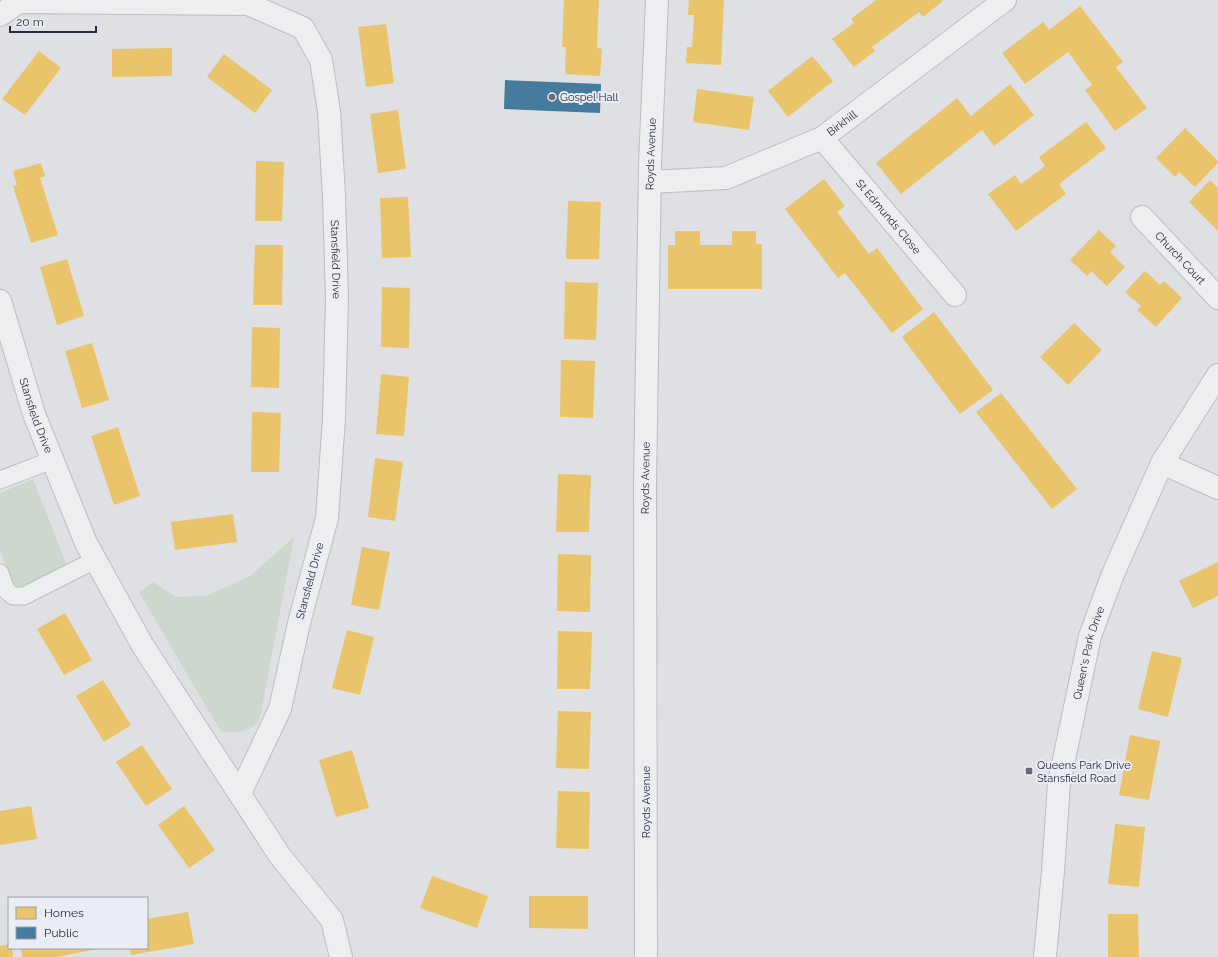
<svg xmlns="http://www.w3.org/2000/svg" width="1218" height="957" viewBox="0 0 1218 957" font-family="Raleway,sans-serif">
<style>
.green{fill:#ced7ce}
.homes{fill:#e9c46a}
.public{fill:#457b9d}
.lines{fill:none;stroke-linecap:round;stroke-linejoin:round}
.service-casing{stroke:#bbbdc0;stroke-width:19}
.minor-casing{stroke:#bbbdc0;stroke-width:24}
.tertiary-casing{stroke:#bbbdc0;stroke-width:24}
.service{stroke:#edeef0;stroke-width:17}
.minor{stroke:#edeef0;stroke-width:22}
.tertiary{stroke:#edeef0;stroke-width:22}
.poi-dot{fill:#666b76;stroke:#eaedf4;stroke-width:1.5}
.labels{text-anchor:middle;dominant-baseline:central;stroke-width:4;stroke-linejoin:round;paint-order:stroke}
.poi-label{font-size:11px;fill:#262c3b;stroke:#eaedf4;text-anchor:start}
.street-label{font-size:11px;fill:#262c3b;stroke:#eaedf4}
</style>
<rect width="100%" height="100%" fill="#dee0e3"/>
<g class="green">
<polygon points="33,479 68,568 27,588 18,588 12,583 0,550 0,493"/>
<path d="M294,537L261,713C259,716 259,720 257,722C250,733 232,733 221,732L139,592L153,582L176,597L206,596L250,576Z"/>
</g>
<g class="homes">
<polygon points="564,0 599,0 597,48 602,49 600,76 565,74 566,47 562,47"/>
<polygon points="689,0 724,0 721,65 686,63 687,47 692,47 694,15 688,15"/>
<polygon points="876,0 942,0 943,1 923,17 919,12 872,47 875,51 854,67 832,39 854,23 851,19"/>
<polygon points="1080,6 1123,62 1116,67 1147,108 1115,131 1085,90 1092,85 1068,52 1025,84 1002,53 1043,22 1049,30"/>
<polygon points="386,24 394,83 366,87 358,27"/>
<polygon points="172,48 172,76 112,77 112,49"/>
<polygon points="39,51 61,68 25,115 2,99"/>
<polygon points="224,54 272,90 255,113 207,77"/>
<polygon points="812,56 833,81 788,117 768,91"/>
<polygon points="1010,84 1034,115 994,146 982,130 901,194 876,163 957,98 971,116"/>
<polygon points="697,89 754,97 749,130 693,122"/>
<polygon points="398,110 406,169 378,173 370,114"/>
<polygon points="1086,122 1106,148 1059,184 1066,194 1016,231 988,194 1015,175 1021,184 1045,166 1039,157"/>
<polygon points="1185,128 1218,161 1218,163 1195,187 1179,172 1175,177 1156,158"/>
<polygon points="256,161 284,162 282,221 255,221"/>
<polygon points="41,163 45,176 40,178 58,235 31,243 13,186 17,185 13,171"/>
<polygon points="824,179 845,206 837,212 869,254 877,248 923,309 892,333 845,273 838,278 785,209"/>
<polygon points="1210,180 1218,188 1218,231 1189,202"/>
<polygon points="408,197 411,257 382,258 380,198"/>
<polygon points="568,201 601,202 599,259 566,259"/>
<polygon points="1099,230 1116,246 1110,252 1125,267 1107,286 1091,271 1087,276 1070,260"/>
<polygon points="675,231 700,231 700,245 732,245 732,231 756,231 756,244 762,244 762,289 668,289 668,245 675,245"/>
<polygon points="255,245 283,245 282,305 253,305"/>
<polygon points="67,259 84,316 57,325 40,267"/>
<polygon points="1145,271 1160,285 1164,281 1182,298 1156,327 1137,310 1141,306 1125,292"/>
<polygon points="565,282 598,283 596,340 564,339"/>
<polygon points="382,287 410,288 409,348 381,347"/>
<polygon points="934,312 993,390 960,414 902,337"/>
<polygon points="1074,323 1102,350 1068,385 1040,357"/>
<polygon points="252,327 280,328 279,388 251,387"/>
<polygon points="92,343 109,400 82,408 65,351"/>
<polygon points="561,360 595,361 593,418 560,417"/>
<polygon points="381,374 409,377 404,436 376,434"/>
<polygon points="1001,393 1077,489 1052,509 976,412"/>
<polygon points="252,412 281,413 279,472 251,472"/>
<polygon points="118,427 140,496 114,505 91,436"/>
<polygon points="375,458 403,462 395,521 368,517"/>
<polygon points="558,474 591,475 589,532 556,532"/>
<polygon points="233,514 237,542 175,550 171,522"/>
<polygon points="362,547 390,552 379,610 351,605"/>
<polygon points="558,554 591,555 590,612 557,611"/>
<polygon points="1218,562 1218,596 1193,608 1179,581"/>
<polygon points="65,613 92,660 64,675 37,629"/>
<polygon points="347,630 374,637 360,695 332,688"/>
<polygon points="558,631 592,632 590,689 557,689"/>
<polygon points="1152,651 1182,658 1168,717 1138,709"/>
<polygon points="103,680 131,725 104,742 76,696"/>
<polygon points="558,711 591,712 589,769 556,768"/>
<polygon points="1130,735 1160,741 1149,800 1119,795"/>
<polygon points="142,745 172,789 146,806 116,762"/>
<polygon points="352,750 369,808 336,817 319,760"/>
<polygon points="558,791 590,792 589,849 556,848"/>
<polygon points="31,806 37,839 0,845 0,811"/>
<polygon points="184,806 215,850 189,868 158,825"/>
<polygon points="1115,824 1145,827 1139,887 1108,884"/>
<polygon points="432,876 488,896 477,928 420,908"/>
<polygon points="529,896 588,896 588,929 529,928"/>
<polygon points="188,912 194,944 131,955 130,948 147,948 147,919"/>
<polygon points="1108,914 1138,914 1139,957 1108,957"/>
<polygon points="9,944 9,948 12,948 13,957 0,957 0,946"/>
<polygon points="21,948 98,948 98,949 56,957 22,957"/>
</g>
<polygon class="public" points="505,80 601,84 600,113 504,109"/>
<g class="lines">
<defs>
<g id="service">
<polyline points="0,480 52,460"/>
<polyline points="0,573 6,590 13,596 24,596 95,560"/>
</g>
<g id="minor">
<path id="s1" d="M0,15L19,2L248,4L303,28L321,60L329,111L334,196L337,298L334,418L327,518L299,623L280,709L240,793"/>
<path id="s2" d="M822,138L955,295"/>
<path id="s3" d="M650,182L726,178L822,138L1005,0"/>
<path id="s4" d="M1142,217L1218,298"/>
<path id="s5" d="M0,301L34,414L86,543L143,646L280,856L332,920L341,957"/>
<polyline points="1162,463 1218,488"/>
<path id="s6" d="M646,957L645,486L650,165L657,0"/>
</g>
<g id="tertiary">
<path id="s7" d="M1045,957L1053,871L1059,783L1090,636L1113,574L1162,463L1218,375"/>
</g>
</defs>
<use href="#service" class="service-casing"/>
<use href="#minor" class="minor-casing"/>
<use href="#tertiary" class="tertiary-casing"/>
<use href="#service" class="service"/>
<use href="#minor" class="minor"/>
<use href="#tertiary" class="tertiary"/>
</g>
<g class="poi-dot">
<circle cx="552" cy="97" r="4"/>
<rect x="1025" y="767" width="8" height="8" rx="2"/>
</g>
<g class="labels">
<g class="poi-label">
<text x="560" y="97">Gospel Hall</text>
<text x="1037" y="765">Queens Park Drive<tspan x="1037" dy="13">Stansfield Road</tspan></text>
</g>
<g class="street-label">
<text stroke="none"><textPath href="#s3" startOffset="205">Birkhill</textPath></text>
<text stroke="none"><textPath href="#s6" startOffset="803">Royds Avenue</textPath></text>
<text stroke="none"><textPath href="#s2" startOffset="103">St Edmunds Close</textPath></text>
<text stroke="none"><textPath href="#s4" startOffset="56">Church Court</textPath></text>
<text stroke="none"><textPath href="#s1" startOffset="549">Stansfield Drive</textPath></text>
<text stroke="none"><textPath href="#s5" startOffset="120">Stansfield Drive</textPath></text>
<text stroke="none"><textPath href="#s6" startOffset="479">Royds Avenue</textPath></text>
<text transform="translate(310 581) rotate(-75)">Stansfield Drive</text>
<text stroke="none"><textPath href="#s7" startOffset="308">Queen's Park Drive</textPath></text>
<text transform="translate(646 802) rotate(-90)">Royds Avenue</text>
</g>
</g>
<rect x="8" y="897" width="140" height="52" fill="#eaedf4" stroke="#9ca0aa"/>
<rect x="16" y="907" width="20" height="12" fill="#e9c46a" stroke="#9ca0aa"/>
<text x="44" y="917" font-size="12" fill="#262c3b">Homes</text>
<rect x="16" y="927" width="20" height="12" fill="#457b9d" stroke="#9ca0aa"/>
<text x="44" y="937" font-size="12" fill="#262c3b">Public</text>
<path d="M10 26v6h86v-6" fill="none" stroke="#262c3b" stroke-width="2"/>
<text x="16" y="26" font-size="12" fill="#262c3b" stroke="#eaedf4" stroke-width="3" paint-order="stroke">20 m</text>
</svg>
